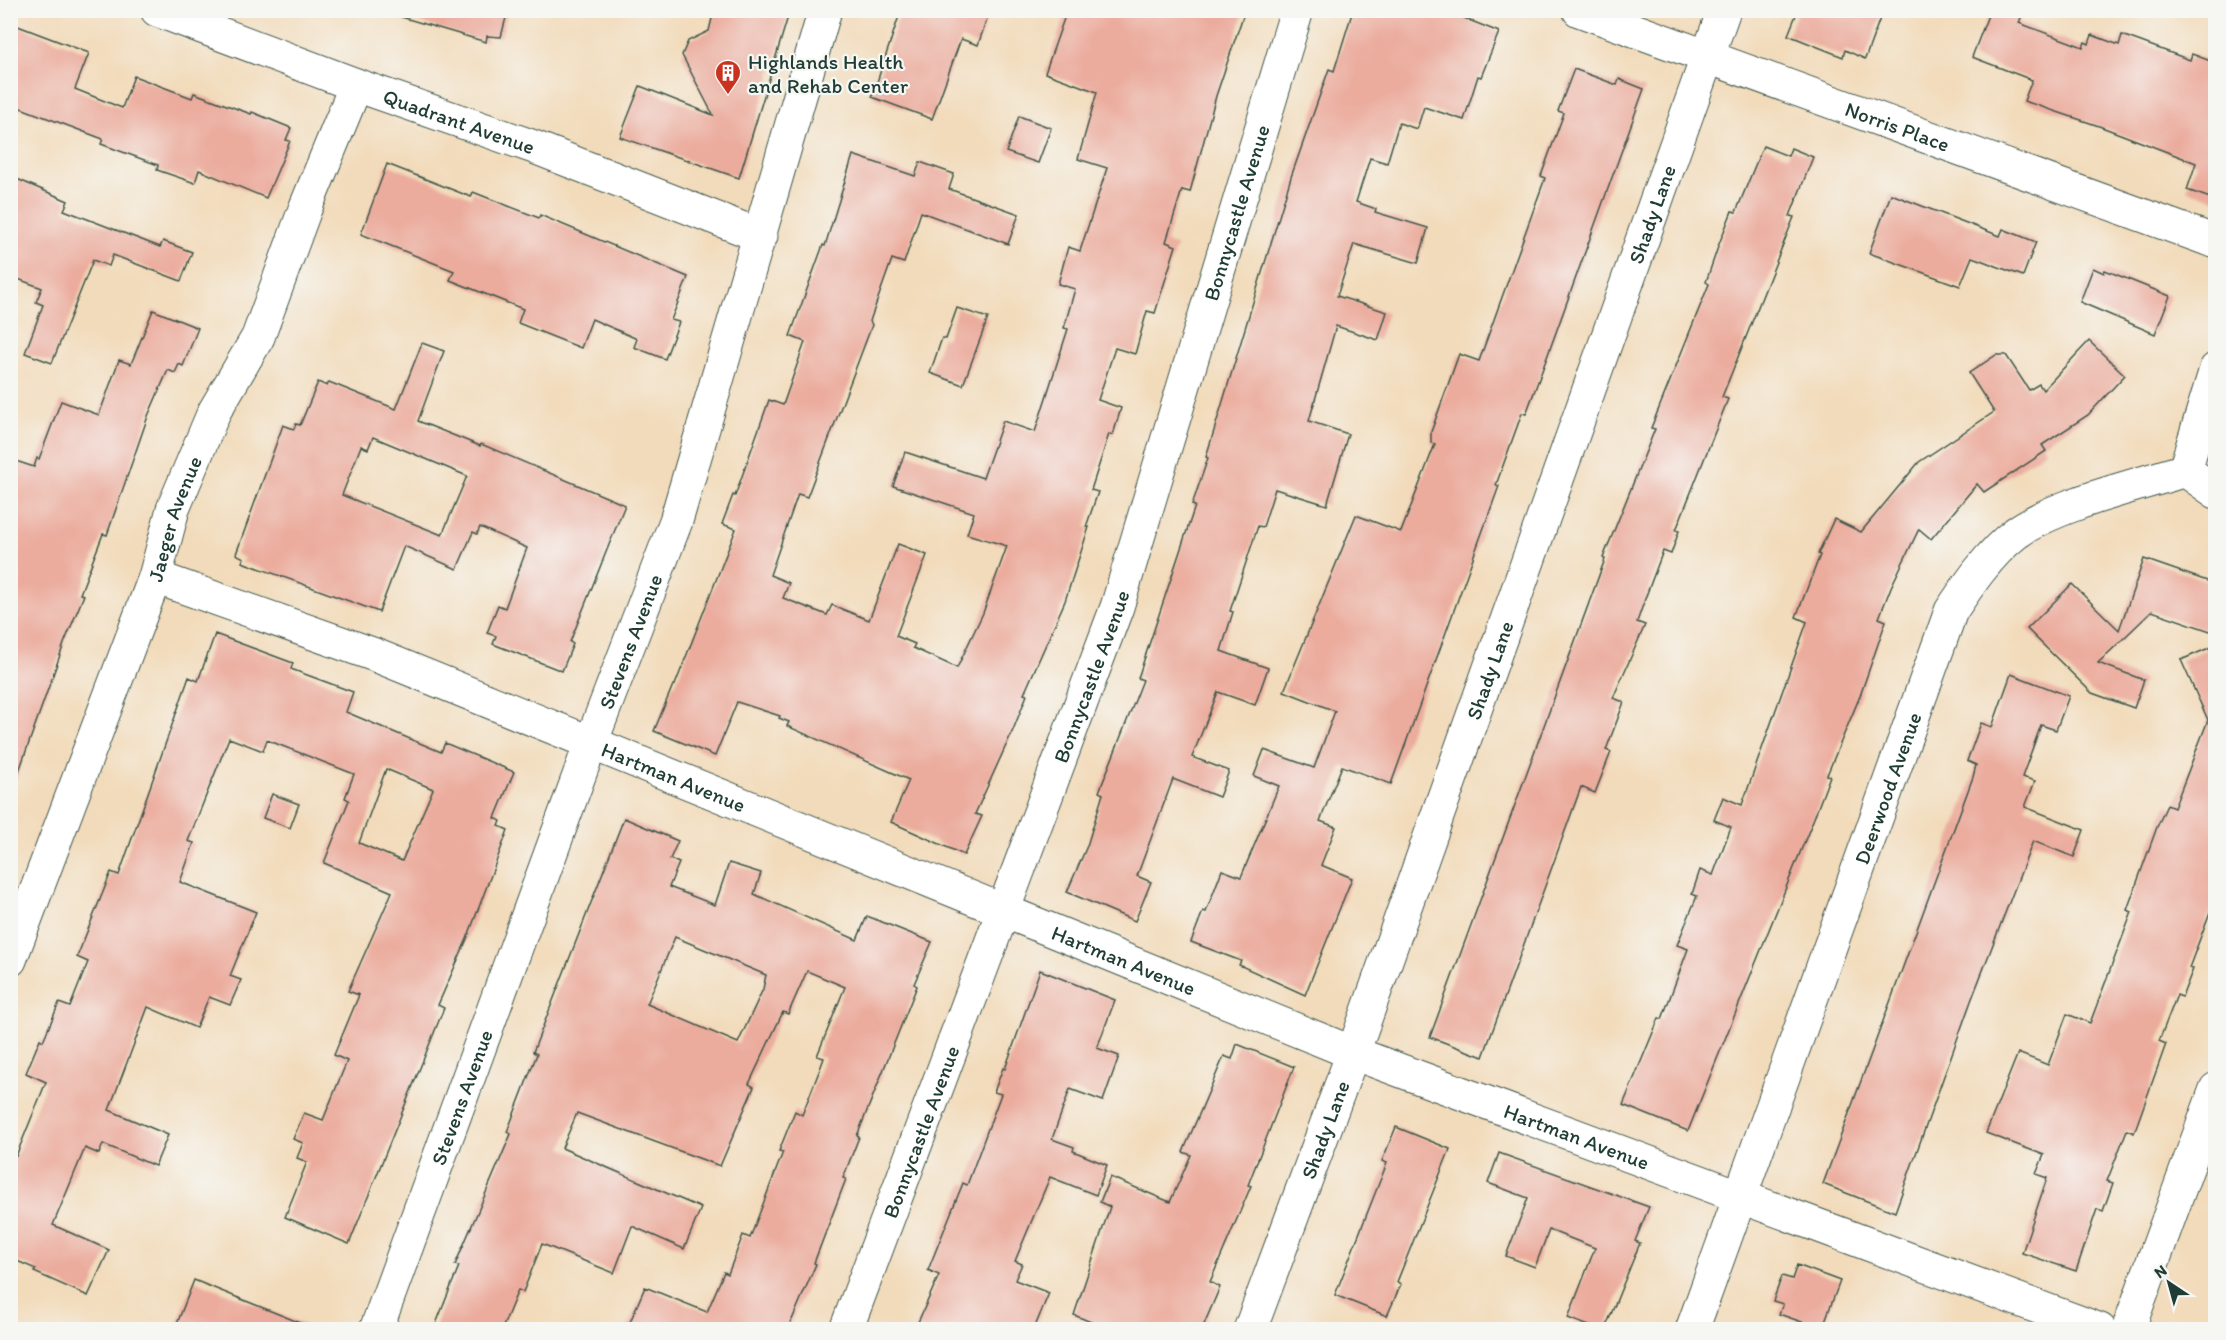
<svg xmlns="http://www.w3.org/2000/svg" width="2226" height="1340" viewBox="0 0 2226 1340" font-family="Itim,sans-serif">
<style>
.building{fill:#ebac9d;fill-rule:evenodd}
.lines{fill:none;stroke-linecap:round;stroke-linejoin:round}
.minor-casing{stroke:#3f5548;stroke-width:35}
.minor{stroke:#fff;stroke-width:33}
.labels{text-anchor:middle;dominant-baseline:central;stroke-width:4.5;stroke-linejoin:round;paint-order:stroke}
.poi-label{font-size:21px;fill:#1f3d34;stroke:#f6f6f2;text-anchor:start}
.street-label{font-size:21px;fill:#1f3d34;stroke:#f6f6f2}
</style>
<rect width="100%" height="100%" fill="#f6f6f2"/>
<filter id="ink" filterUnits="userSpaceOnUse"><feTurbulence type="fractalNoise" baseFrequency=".0167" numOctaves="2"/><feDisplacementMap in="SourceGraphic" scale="12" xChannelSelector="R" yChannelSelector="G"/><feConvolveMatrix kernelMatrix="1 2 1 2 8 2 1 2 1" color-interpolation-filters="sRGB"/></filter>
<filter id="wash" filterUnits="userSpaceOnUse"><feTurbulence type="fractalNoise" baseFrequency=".008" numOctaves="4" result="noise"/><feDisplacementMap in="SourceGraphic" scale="24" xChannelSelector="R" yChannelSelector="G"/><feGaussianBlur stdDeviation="1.35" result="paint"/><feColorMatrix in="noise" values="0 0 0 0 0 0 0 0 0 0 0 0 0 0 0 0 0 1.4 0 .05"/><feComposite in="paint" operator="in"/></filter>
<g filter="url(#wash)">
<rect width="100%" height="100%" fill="#f2dbbb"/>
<g id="blocks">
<g class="building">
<polygon points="402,10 508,10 501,37 487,36 486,42 401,17"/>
<polygon points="714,10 790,10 739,178 620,137 640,86 713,115 682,55 688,41 709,31"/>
<polygon points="901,10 990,10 978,45 961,39 932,119 872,97"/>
<polygon points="1067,10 1245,10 1216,96 1190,192 1182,190 1166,242 1176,246 1155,313 1147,311 1135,354 1115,348 1098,400 1121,408 1113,435 1109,434 1091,490 1098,492 1086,527 1089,527 1065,601 1024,694 1027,695 1013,730 975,814 982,816 964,855 891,822 909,780 787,726 789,722 779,718 780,716 737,702 715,756 654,731 673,685 675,685 736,529 722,524 733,495 735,496 769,400 783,405 805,342 790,336 823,245 825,246 853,155 915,176 920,162 954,174 949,189 1019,214 1008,244 921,212 904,263 892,259 870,321 872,325 807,497 798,494 770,575 789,583 783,598 827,615 832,605 869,620 898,544 927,555 896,636 915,644 913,648 957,668 983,613 1007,546 967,534 974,513 893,486 905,452 983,478 1003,421 1035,432 1068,329 1064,328 1075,289 1058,284 1068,247 1080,251 1107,168 1078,159 1097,92 1045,73"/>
<polygon points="1353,10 1444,10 1499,32 1481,77 1478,76 1464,120 1424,107 1417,129 1399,123 1387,163 1370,158 1356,202 1376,209 1375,212 1428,228 1418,263 1354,244 1337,296 1387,312 1378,340 1336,326 1309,421 1348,434 1327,505 1275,489 1263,527 1258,526 1230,611 1233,612 1221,651 1268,668 1255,705 1218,692 1192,757 1229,771 1219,797 1173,779 1137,876 1151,882 1135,921 1067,892 1087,846 1103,794 1099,792 1143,680 1138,678 1195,506 1192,505 1208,458 1206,457 1291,177 1329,69 1334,71"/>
<polygon points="1798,10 1883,10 1865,59 1845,50 1843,57 1788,35"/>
<polygon points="1990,10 2024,10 2019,23 2083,47 2085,42 2089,44 2092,35 2119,45 2122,35 2190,60 2192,54 2216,63 2216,200 2187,190 2196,163 2099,126 2024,101 2032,80 1972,57"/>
<polygon points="10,23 89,53 75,89 122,108 134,76 192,98 194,93 251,114 252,112 291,128 286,140 290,141 266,198 199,170 195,183 157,170 158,165 101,144 103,139 10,104"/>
<polygon points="1574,69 1617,85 1619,79 1644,89 1546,360 1526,414 1522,413 1496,485 1499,486 1391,784 1342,766 1320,821 1336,827 1321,865 1352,878 1305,995 1239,965 1241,961 1191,942 1203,911 1206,912 1222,870 1241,877 1279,786 1254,776 1264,750 1314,768 1335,711 1284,691 1356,515 1401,532 1435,444 1431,443 1431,432 1459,354 1479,361 1545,178 1541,176 1564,113 1558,111"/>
<polygon points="1019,116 1051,128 1038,163 1006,152"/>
<polygon points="1763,146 1788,156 1791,148 1813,157 1790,216 1794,217 1722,397 1728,399 1676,530 1679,531 1671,554 1663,551 1646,596 1637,622 1645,625 1613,698 1624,702 1606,750 1611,752 1595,793 1581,787 1483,1057 1430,1037 1605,559 1603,558 1655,429 1651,428 1709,284 1706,282 1719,244 1732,211 1736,212"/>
<polygon points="387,164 471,197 473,192 539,218 540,215 688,277 671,320 679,322 665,359 634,347 637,339 592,319 581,348 518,323 523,309 450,280 454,271 361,234"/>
<polygon points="10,176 68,201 64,210 160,247 163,241 192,252 181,281 113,255 109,266 93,260 52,363 25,353 43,305 36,302 42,288 10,276"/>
<polygon points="1891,194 2000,236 2003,229 2036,242 2023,276 1972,257 1960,286 1869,253"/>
<polygon points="2093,268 2104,273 2105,270 2170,296 2155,334 2080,302"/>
<polygon points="957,308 988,318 963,385 930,373 942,338 946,339"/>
<polygon points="153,310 198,328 183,366 179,364 175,373 168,370 148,416 107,535 103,534 80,594 84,595 65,641 13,788 10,788 10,459 34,467 37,458 39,459 61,401 99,415 119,360 131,364"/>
<polygon points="2089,341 2125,375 2088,415 2042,445 2046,451 1984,492 1977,484 1931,539 1919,529 1891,587 1879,618 1886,621 1860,696 1827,775 1830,776 1814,818 1688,1131 1623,1105 1659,1018 1662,1019 1688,949 1677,945 1697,896 1692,894 1700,870 1713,875 1731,827 1714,820 1723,797 1742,805 1807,622 1796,617 1820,555 1818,554 1834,519 1861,532 1919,462 1994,412 1969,373 1996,355 2006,355 2029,390 2039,384 2043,390"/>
<path d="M422,343L444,351L418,421L480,446L481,444L625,505L570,642L573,644L562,671L493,644L496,636L487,633L498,605L505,608L527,548L480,527L477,534L473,532L457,569L404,546L379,612L242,562L244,558L236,554L283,425L294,429L296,424L300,425L318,382L327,386L329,382L396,409ZM373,437L467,476L442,535L342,495L361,446L368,449Z"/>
<polygon points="2144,559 2216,584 2216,633 2152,611 2098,663 2144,680 2134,708 2092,693 2027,629 2072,584 2119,630"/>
<path d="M215,634L293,663L291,669L353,692L346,712L441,752L445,743L514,772L495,818L501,821L499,826L508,830L467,939L438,1005L444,1008L424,1058L349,1244L285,1217L307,1162L297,1158L303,1143L293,1139L304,1113L323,1120L347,1061L334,1055L359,995L348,991L392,892L324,863L349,800L345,798L354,774L267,740L263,751L229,738L188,841L194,843L180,882L256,912L230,976L241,980L230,1005L209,997L196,1028L148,1007L109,1110L168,1135L155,1166L103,1144L99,1154L85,1148L53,1225L109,1250L88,1296L34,1272L36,1269L10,1258V1154L16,1156L46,1082L26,1073L40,1039L43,1041L59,1003L70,1007L88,962L77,957L111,872L119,875L189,677L198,681ZM386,769L433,789L402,861L359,843Z"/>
<polygon points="2216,645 2216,896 2189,968 2193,969 2182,997 2177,995 2159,1041 2166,1044 2134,1133 2127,1130 2107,1181 2113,1183 2103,1211 2097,1209 2076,1271 2022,1253 2047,1178 2036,1174 2044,1155 1986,1133 2018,1053 2048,1065 2067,1014 2090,1023 2132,912 2127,910 2157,827 2167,805 2174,808 2208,720 2181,660"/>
<polygon points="2011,674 2069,696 2056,730 2041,725 2022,777 2035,781 2025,807 2084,830 2074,857 2033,841 1971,1001 1895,1212 1823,1184 1973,777 1976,765 1967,761 1981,723 1992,727"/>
<polygon points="272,794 299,804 290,828 263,818"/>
<path d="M624,818L678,841L670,859L679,863L669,887L715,905L729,863L761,873L754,894L857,940L867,916L932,942L914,984L917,986L857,1136L859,1137L843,1178L846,1179L814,1263L816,1264L788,1329H627L645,1287L707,1312L724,1272L728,1274L743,1235L750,1238L783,1152L779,1151L795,1111L802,1115L820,1069L824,1058L817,1056L845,987L807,971L788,1014L783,1012L749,1084L754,1087L720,1166L577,1113L562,1148L701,1208L684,1249L632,1226L614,1273L542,1244L523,1292L518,1290L502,1329H434L459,1266L455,1265L511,1134L507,1132L537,1054L533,1052ZM675,937L766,975L763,989L738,1043L647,1004Z"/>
<polygon points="1040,970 1115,1000 1097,1048 1119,1056 1103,1101 1070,1089 1052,1139 1074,1147 1073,1151 1107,1165 1096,1195 1050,1177 1015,1261 1022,1264 1015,1280 1049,1293 1034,1329 915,1329 939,1275 928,1270 963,1183 967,1185 1001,1094 994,1092 1003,1068 1005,1069"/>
<polygon points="1237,1044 1294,1067 1248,1185 1251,1186 1210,1282 1220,1287 1202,1329 1108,1329 1074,1315 1110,1207 1100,1202 1110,1177 1170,1202 1191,1155 1183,1152 1224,1056 1232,1059"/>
<polygon points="1396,1127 1450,1149 1397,1282 1401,1284 1387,1316 1335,1295 1387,1163 1382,1161"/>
<polygon points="1499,1153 1649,1207 1635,1241 1640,1243 1605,1329 1597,1329 1568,1318 1595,1248 1549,1230 1535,1267 1506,1256 1528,1198 1488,1183"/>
<polygon points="1797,1265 1840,1281 1822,1329 1779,1314 1783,1304 1773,1301 1782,1276 1792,1279"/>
<polygon points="194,1280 313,1328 313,1329 175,1329"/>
</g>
</g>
</g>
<g filter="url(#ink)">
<use href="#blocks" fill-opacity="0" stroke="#3f5548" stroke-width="1.5"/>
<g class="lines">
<defs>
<g id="minor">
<path id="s1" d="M157,10L356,85L534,147L761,236"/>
<path id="s2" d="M1579,10L2216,242"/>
<polyline points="2185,470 2216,369"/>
<polyline points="2185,470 2216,492"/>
<path id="s3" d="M155,577L375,655L1353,1053L2100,1330"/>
<path id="s4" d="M10,960L155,577L173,509L214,412L258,337L305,209L356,85"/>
<path id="s5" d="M376,1330L591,743L676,521L825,10"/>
<path id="s6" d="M846,1330L1117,607L1297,10"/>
<path id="s7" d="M1250,1330L1353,1053L1724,10"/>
<path id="s8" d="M1692,1330L1951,611C1969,584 1989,554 2016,533C2056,504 2136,486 2185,470"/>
<polyline points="2128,1330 2216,1089"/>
</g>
</defs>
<use href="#minor" class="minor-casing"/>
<use href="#minor" class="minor"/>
</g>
</g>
<defs>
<symbol id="building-pin" viewBox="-11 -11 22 30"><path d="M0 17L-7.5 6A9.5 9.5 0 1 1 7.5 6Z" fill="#c8321e" stroke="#f6f6f2"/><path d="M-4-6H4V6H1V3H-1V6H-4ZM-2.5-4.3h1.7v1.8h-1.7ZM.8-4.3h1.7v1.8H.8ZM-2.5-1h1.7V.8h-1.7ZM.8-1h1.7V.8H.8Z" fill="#fff"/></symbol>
</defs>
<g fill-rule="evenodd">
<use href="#building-pin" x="713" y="58" width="30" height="40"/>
</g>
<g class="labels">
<g class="poi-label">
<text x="748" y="61">Highlands Health<tspan x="748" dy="24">and Rehab Center</tspan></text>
</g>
<g class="street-label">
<text stroke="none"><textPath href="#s1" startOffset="322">Quadrant Avenue</textPath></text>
<text stroke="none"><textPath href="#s2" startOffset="339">Norris Place</textPath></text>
<text stroke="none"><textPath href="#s6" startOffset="1184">Bonnycastle Avenue</textPath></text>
<text stroke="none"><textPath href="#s7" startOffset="1186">Shady Lane</textPath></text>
<text stroke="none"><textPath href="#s4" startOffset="471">Jaeger Avenue</textPath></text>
<text stroke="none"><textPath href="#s5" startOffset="734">Stevens Avenue</textPath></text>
<text stroke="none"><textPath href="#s7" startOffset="702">Shady Lane</textPath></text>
<text stroke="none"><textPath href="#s6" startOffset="698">Bonnycastle Avenue</textPath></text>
<text stroke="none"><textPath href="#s3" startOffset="556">Hartman Avenue</textPath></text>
<text stroke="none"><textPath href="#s8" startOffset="576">Deerwood Avenue</textPath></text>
<text stroke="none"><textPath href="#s3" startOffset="1042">Hartman Avenue</textPath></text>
<text stroke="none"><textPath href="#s5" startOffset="248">Stevens Avenue</textPath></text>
<text stroke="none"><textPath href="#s7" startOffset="214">Shady Lane</textPath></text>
<text stroke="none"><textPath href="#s6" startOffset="212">Bonnycastle Avenue</textPath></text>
<text stroke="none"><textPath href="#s3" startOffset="1528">Hartman Avenue</textPath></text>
</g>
</g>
<rect width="2226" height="1340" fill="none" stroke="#f6f6f2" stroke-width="36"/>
<g transform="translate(2169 1283) rotate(324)" stroke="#f6f6f2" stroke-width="4.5" paint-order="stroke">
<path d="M0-4.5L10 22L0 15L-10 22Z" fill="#1f3d34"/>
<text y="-9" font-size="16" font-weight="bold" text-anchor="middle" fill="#1f3d34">N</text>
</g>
</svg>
